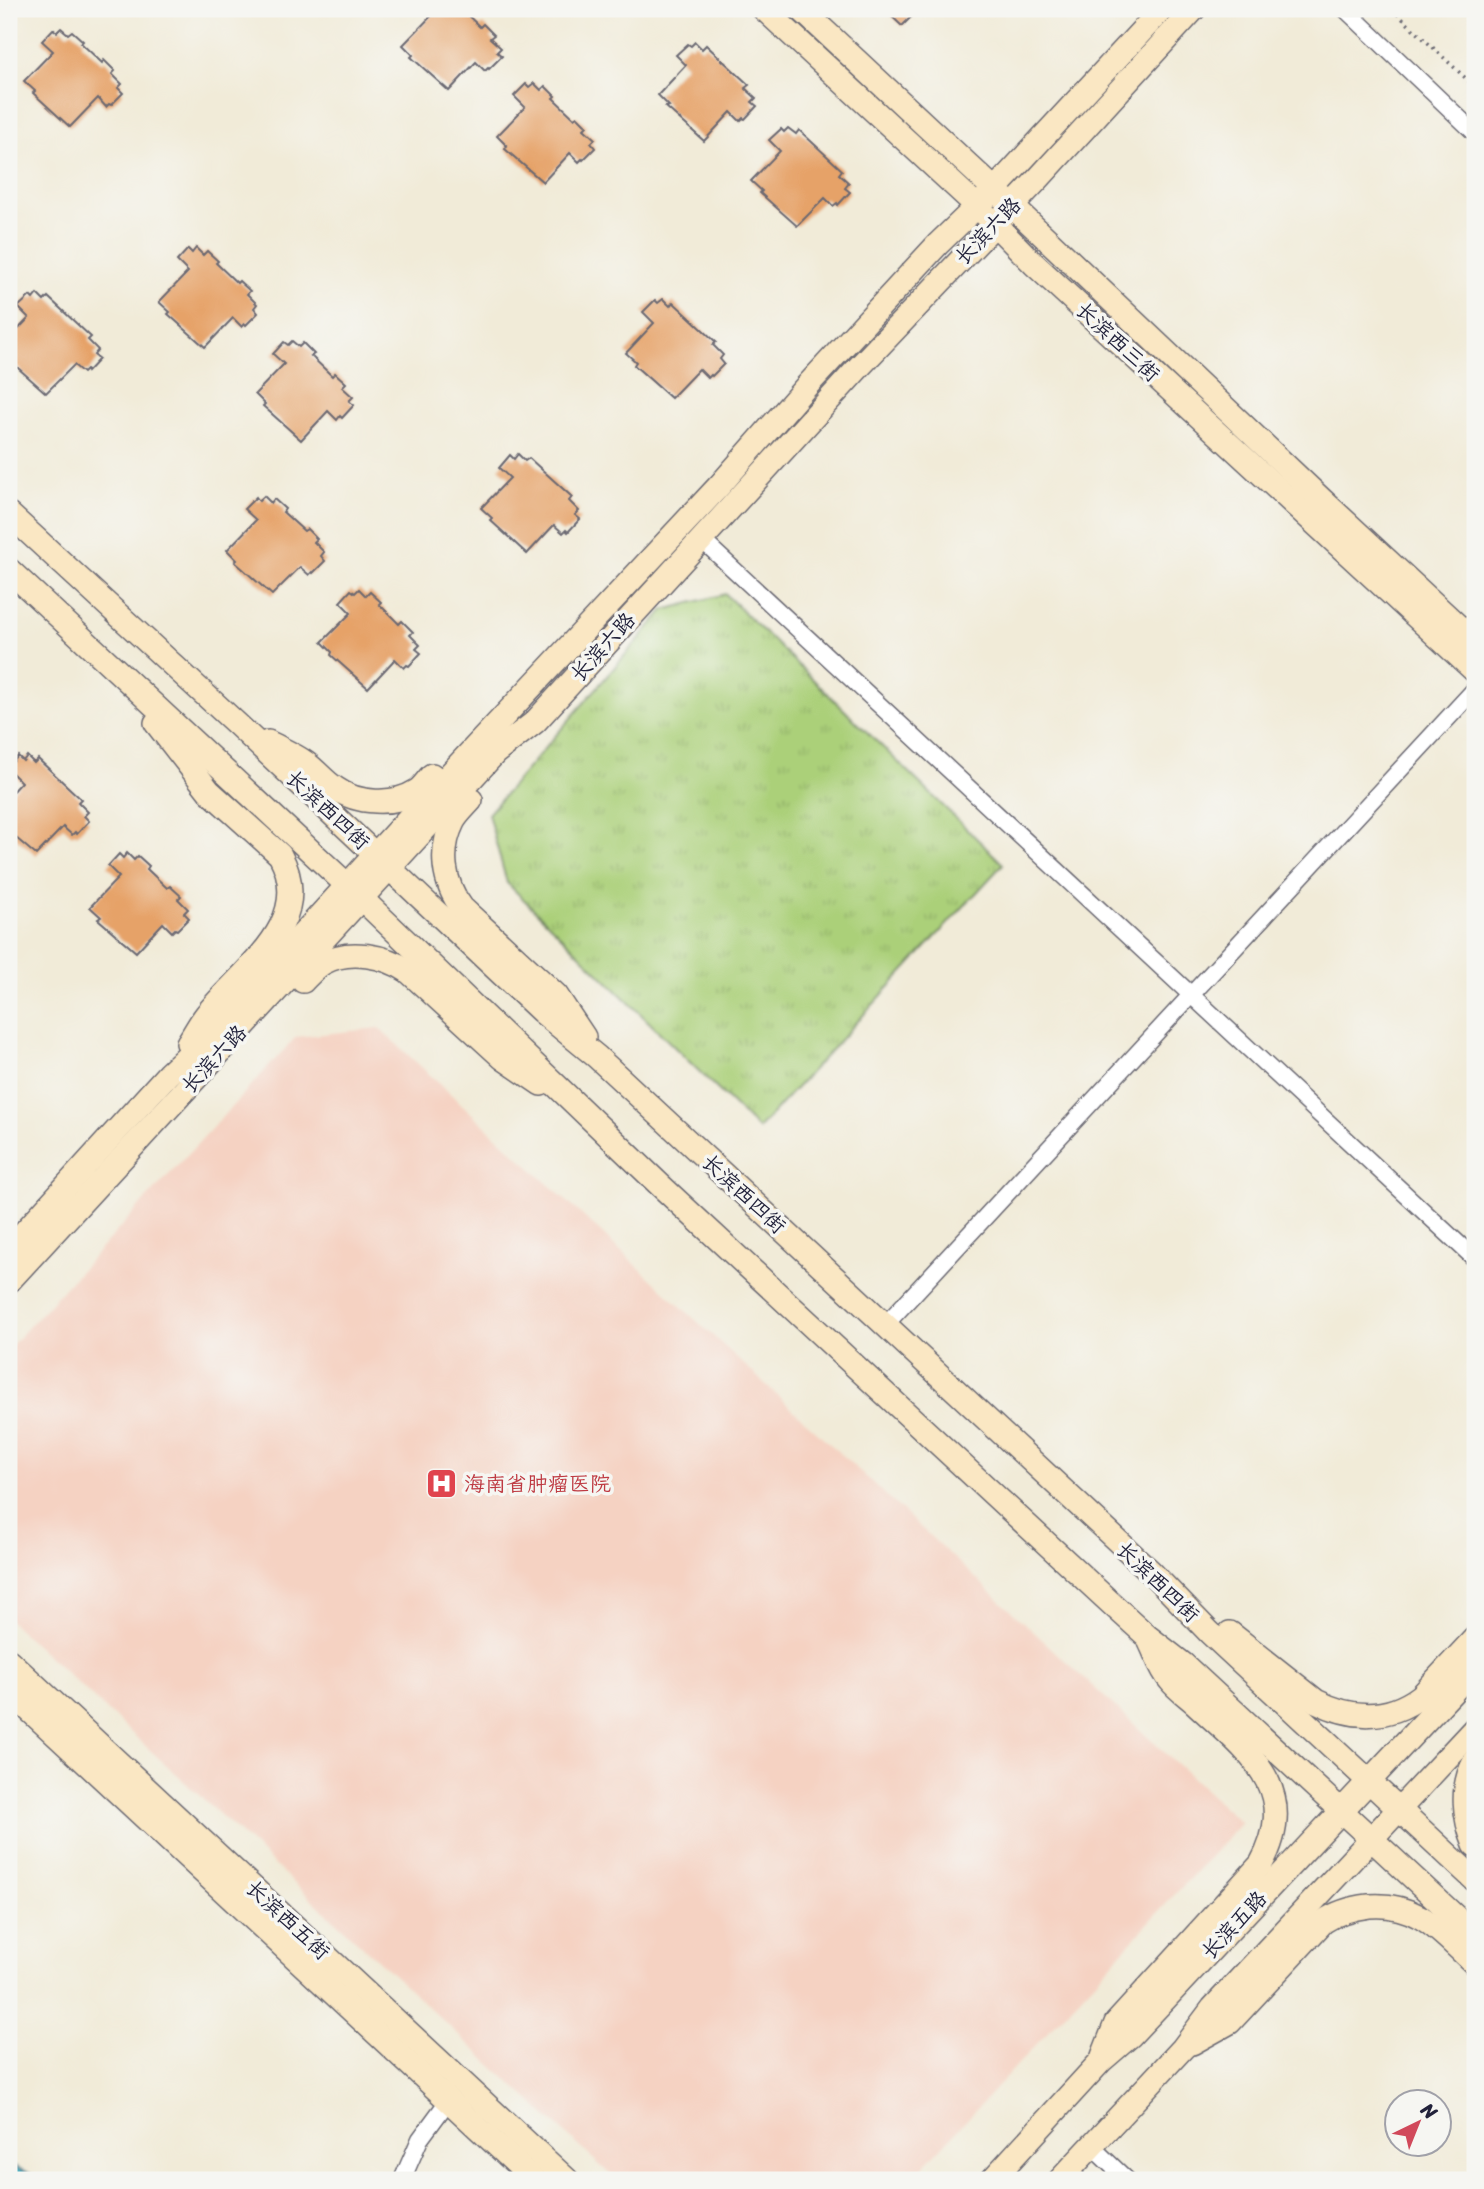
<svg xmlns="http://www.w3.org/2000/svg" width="1484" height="2189" viewBox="0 0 1484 2189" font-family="Sriracha,'LXGW WenKai TC',sans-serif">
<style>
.built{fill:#f5d2c2}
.grass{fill:url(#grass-tufts);stroke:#66795a;stroke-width:2}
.water{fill:#44b0c2;stroke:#33697e;stroke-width:2}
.building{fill:#e6a268}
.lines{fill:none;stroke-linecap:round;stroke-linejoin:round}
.street-casing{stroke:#6a6872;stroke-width:19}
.secondary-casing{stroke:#6a6872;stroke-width:26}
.path{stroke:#6a6872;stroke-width:3.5;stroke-dasharray:2 5;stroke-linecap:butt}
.street{stroke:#fff;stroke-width:16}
.secondary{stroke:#fae7c3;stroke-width:23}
.labels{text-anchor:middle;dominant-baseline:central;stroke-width:7;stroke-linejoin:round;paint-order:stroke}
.street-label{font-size:21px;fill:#22223b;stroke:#f6f6f2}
.health-label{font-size:21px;fill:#be3a42;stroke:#f6f6f2;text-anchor:start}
</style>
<defs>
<pattern id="grass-tufts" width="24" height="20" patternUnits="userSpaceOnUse" patternTransform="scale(1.75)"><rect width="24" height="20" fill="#abd079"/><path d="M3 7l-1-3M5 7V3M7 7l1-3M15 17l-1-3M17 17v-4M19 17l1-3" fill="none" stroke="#93b26a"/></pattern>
</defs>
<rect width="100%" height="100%" fill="#f6f6f2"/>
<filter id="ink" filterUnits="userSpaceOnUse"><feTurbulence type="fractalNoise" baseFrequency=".0143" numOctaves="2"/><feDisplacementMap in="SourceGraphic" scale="14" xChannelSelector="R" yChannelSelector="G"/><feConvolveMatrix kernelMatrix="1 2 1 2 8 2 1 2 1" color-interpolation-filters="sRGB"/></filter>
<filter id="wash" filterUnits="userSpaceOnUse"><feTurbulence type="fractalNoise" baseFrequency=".00686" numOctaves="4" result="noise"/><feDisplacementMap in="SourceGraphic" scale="28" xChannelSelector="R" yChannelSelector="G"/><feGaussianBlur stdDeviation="1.57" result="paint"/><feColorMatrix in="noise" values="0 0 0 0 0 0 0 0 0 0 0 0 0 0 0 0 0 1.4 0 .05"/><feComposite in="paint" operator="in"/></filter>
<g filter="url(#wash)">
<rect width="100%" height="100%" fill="#f1ebd8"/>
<polygon class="built" points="379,1028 1241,1823 911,2180 616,2180 9,1620 9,1348 296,1037"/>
<polygon class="grass" points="725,594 1003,864 758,1129 507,883 488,814 664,610"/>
<polygon class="water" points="9,2164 42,2180 9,2180"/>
<g id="blocks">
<g class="building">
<polygon points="438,9 461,9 480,27 483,24 494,35 490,38 501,48 497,52 502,56 489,69 488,68 485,71 476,62 449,91 411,57 413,55 403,45"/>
<polygon points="884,9 919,9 902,26"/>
<polygon points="61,28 68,34 72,31 83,41 81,43 102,63 104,60 115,71 112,74 122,84 118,88 123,93 111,105 109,104 106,107 98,98 70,127 33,93 35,91 24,81 53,51 42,41 53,29 57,32"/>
<polygon points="695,42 702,49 706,45 749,85 745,88 756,98 752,102 757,106 745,119 743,118 740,121 731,112 704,141 666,107 669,106 658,95 686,65 676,55 688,44 691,46"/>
<polygon points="534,83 541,90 545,86 555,96 553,98 574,118 577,116 587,126 584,129 595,139 591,143 595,148 583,160 582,159 579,162 570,153 543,182 505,149 507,146 497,136 525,107 514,96 526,84 529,87"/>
<polygon points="788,128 796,134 799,130 842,170 839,174 849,183 845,188 850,192 838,205 837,203 833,206 825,198 797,226 760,193 762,191 751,181 780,151 769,140 781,129 784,132"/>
<polygon points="196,248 203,255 207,251 218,261 216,263 237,283 239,281 250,291 247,294 257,304 254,308 258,313 246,325 245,324 242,327 233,318 205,347 168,314 170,312 159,302 188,272 177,261 188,249 192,253"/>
<polygon points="37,294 44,301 48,297 91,337 88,340 98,350 94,355 99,359 87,372 86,370 83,373 74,365 46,393 9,360 9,339 29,318 18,307 30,296 33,299"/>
<polygon points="663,299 670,306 673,302 716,342 713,345 723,355 720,359 724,364 712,376 711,375 708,378 699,369 671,398 634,365 636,362 626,353 654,323 643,312 655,300 658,303"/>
<polygon points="292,341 299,347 303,343 314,354 311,356 332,376 335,373 346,383 342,387 353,397 349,401 354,405 342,418 340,416 337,420 328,411 301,440 263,406 265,404 255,394 284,364 273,354 284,342 288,345"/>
<polygon points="518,454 525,461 529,458 572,497 569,501 579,511 575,515 580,519 568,532 566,530 563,533 554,525 527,554 490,520 492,518 481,508 510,478 499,468 510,455 514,459"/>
<polygon points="264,496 271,503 274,499 285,509 283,512 304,531 307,529 317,539 314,542 324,552 321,556 325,561 313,573 312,572 309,575 300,567 272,595 235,562 237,560 227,550 256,520 244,509 256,497 259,501"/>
<polygon points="359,589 366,596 370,592 381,602 379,604 399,624 402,621 413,632 410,635 420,645 416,649 421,653 409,666 407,665 404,668 395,659 368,688 331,655 332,652 322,642 351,613 340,602 351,590 355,593"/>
<polygon points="18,756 23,761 27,756 34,763 38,759 81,799 78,802 88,812 84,816 89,821 77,834 75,832 72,835 63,827 36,855 9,832 9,795 21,782 9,770 9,766"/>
<polygon points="127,853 134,860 138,856 149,866 147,869 167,888 170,886 181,896 178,899 188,909 184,913 189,918 177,930 175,929 172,932 163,923 136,952 98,919 101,917 90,907 119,877 108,866 119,854 123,858"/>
</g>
</g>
</g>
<g filter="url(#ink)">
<use href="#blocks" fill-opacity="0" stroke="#6a6872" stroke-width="2"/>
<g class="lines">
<defs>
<g id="street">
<polyline points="1345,9 1475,133"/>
<polyline points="701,539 1475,1259"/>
<polyline points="885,1325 1475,689"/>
<polyline points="1091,2146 1127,2180"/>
<polyline points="402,2180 420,2139 448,2101"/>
</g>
<g id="secondary">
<polyline points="764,9 978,207 1034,264 1475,671"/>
<polyline points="801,9 1012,206 1321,499 1475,642"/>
<polyline points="9,514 239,726 541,1011 597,1057 1151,1572 1210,1633 1475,1880"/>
<polyline points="9,570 362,899 661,1186 1114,1606 1147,1636 1183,1664 1475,1935"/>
<path d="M156,723L209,791L280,855C317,923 242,969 206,1015C199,1024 194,1034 188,1043"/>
<path d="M268,742C281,749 295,755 306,763C317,771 324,781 335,788C357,804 394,806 417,791C423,787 427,780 432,775"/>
<path d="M471,800C465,807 457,814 453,822C439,850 443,883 462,908L556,995L584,1037"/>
<path d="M303,981C309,975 316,967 323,963C349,948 386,956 408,971L503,1058L541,1084"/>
<polyline points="9,1249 168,1074 218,1027 407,820 720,485 804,389 938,244 995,189 1162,9"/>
<polyline points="9,1281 495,753 535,722 860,366 1038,179 1194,9"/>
<path d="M1230,1633L1316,1701C1351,1719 1388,1721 1421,1696L1475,1638"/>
<polyline points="9,1661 567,2180"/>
<polyline points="9,1691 534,2180"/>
<path d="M1475,1761C1460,1787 1464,1818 1475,1845"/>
<path d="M1192,2043L1230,2022L1323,1922C1337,1912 1352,1908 1369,1906C1419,1902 1441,1933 1475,1964"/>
<path d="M1103,2056L1116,2023L1261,1864C1303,1787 1245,1750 1194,1702C1186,1695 1176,1688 1170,1680C1161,1670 1156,1654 1150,1642"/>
<polyline points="992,2180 1101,2061 1130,2036 1165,1999 1475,1668"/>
<polyline points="1060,2180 1183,2048 1213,2008 1475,1728"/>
</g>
</defs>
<use href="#street" class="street-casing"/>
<use href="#secondary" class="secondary-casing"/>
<polyline class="path" points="1392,9 1475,87"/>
<use href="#street" class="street"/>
<use href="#secondary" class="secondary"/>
</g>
</g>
<defs>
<symbol id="hospital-square" viewBox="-11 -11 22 22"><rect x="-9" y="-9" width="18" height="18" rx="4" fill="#e0444e" stroke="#f6f6f2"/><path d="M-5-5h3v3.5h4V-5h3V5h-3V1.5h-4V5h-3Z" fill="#fff"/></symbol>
</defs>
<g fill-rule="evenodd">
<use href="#hospital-square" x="424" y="1466" width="35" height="35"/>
</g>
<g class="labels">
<g class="street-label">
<text transform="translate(988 231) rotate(-46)">长滨六路</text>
<text transform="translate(1118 342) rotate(43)">长滨西三街</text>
<text transform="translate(603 647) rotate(-48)">长滨六路</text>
<text transform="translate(328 810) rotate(43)">长滨西四街</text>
<text transform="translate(214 1059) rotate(-47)">长滨六路</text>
<text transform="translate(744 1194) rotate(43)">长滨西四街</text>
<text transform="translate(1158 1582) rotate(44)">长滨西四街</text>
<text transform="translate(288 1920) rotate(43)">长滨西五街</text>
<text transform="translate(1234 1925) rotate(-47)">长滨五路</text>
</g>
<g class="health-label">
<text x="464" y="1484">海南省肿瘤医院</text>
</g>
</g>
<rect width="1484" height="2189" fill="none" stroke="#f6f6f2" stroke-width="35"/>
<g transform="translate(1418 2123) rotate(43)"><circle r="33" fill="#f6f6f2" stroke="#a1a1a9" stroke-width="2"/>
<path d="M0-5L12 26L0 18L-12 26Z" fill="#d1495b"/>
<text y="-10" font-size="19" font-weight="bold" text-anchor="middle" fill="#22223b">N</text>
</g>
</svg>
